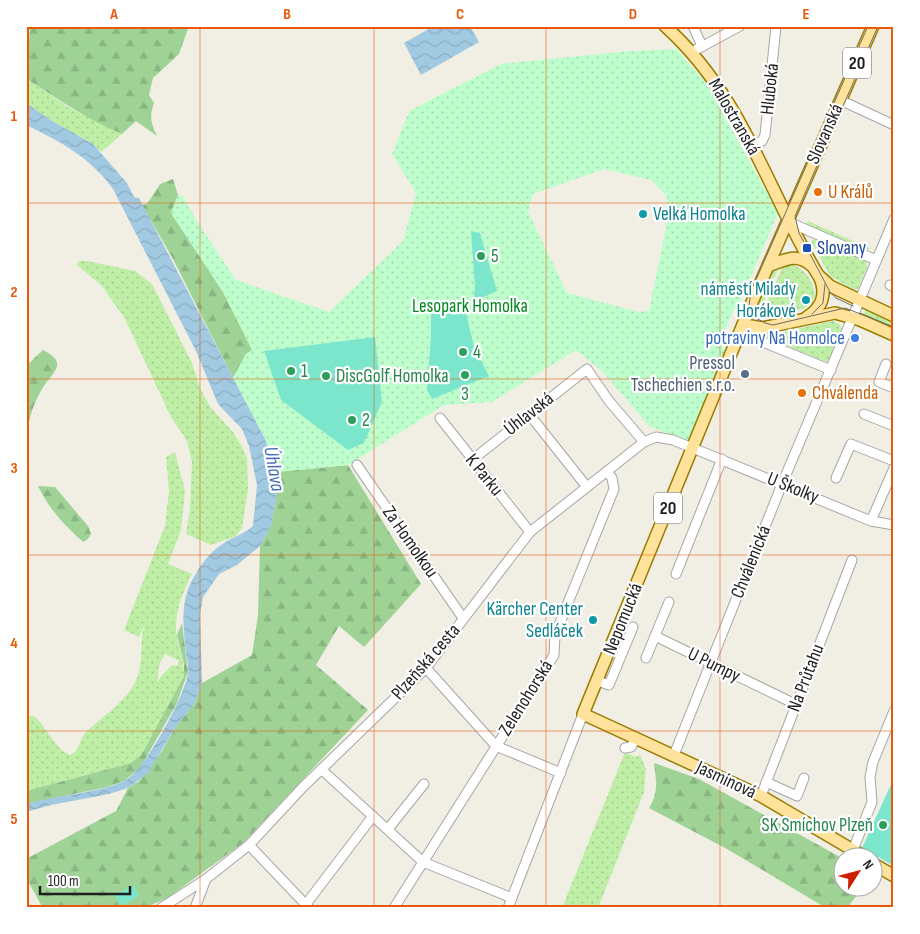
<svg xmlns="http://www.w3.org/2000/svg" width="920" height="934" viewBox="0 0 920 934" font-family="'Sofia Sans Condensed',sans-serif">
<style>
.grass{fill:url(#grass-dots);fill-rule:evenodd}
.forest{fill:url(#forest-firs)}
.park{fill:url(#park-dots);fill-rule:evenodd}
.pitch{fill:#7ce6cc}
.water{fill:url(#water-waves)}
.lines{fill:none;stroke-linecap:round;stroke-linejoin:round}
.minor-casing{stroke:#a6a6a6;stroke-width:11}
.major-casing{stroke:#9a7d00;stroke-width:14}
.minor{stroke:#fff;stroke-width:9}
.major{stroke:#ffe29b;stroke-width:11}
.tram{stroke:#6d6d6d;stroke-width:1}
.grid{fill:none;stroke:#e8590c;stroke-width:1;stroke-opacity:0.55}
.food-dot{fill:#e8710a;stroke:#fff;stroke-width:2}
.culture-dot{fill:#0f9aa8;stroke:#fff;stroke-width:2}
.transit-dot{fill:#1a4fb4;stroke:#fff;stroke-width:2}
.leisure-dot{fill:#2e9e5b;stroke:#fff;stroke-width:2}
.shop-dot{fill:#3f7fe0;stroke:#fff;stroke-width:2}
.service-dot{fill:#5c6f8a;stroke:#fff;stroke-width:2}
.labels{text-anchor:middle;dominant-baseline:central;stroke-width:4.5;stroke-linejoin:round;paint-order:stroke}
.shield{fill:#fff;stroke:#626262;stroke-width:1}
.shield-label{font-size:18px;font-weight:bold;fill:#1f1f1f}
.street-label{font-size:19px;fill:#1f1f1f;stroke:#fff}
.food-label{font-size:19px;fill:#c56008;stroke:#fff;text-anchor:start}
.culture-label{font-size:19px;fill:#0d838f;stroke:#fff;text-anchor:end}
.transit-label{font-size:19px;fill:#164399;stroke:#fff;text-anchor:start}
.leisure-label{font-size:19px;fill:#27864d;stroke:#fff;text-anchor:start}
.park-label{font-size:19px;fill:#038721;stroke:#fff}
.shop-label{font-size:19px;fill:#366cbe;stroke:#fff;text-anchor:end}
.service-label{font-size:19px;fill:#4e5e75;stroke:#fff;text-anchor:end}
.water-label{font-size:20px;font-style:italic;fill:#436cb7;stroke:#fff}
.neatline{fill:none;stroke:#e8590c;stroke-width:2}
.grid-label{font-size:16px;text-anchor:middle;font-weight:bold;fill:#e8590c}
</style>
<defs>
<pattern id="grass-dots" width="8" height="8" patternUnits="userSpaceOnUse" patternTransform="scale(1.25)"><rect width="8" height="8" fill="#bfefa6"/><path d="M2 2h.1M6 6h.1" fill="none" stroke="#a4cc8e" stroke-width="1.8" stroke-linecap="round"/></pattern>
<pattern id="forest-firs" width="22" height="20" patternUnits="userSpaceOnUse" patternTransform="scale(1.25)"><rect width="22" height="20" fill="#9fd396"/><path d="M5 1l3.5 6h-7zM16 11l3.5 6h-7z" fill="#88b581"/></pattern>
<pattern id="park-dots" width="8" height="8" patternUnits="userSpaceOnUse" patternTransform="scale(1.25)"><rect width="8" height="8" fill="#befecc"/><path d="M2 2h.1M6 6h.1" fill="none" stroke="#a3d9af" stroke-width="1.8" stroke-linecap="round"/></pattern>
<pattern id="water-waves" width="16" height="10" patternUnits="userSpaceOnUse" patternTransform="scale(1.25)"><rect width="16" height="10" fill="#a1cae2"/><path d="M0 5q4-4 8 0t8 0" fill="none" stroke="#8aadc1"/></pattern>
</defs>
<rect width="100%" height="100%" fill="#f1eee4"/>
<g class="grass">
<polygon points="26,78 68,107 122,134 101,152 93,144 52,121 26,103"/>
<polygon points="808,221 871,249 867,250 806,224"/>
<polygon points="816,239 866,261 867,267 858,289 853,289 830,276 812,243 812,240"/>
<polygon points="79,261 87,261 135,271 152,284 192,363 200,388 211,408 233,432 241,445 247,458 248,489 242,528 236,536 211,545 186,534 190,509 192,462 187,441 171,417 125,319 102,286 77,265"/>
<polygon points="781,262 759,312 756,306 773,267"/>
<path d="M788,264C805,266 819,286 813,303L803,309L767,317L763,314V311L783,266Z"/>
<polygon points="867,307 894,318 894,333 862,319"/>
<polygon points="833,321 839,324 842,330 830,360 827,362 767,338 765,336"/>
<path d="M175,452L185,491L181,530L168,564L192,574C182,593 173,615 177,638C180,651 184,662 184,676L147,747L142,754L131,763L26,791V716H34C48,728 53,747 70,755C82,750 78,738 87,731C104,715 133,697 139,672C143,657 140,641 144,626L139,637L124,630L165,526L169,491L166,457ZM165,654L178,660V666L172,665L157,681L160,663Z"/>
<polygon points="625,752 635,757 640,755 646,769 644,792 598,908 562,908"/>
</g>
<g class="forest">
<path d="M30,26H171L173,30L175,26H189L179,54L153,78L149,95L154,103C149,117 151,123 157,136L136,121L122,134C87,119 57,99 26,78Z"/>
<polygon points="173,179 178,195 171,213 223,292 253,351 246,354 233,378 173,259 142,205 147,204 160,184"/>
<path d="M43,350C70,364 52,372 42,389C35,401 31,412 28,426H26V366Z"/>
<polygon points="348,465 421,584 364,647 339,626 316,665 368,710 243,843 166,899 143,908 43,908 26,878 26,859 116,811 128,788 139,781 162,751 175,728 194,704 202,683 252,655 258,615 260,546 271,525 276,498 277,472"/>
<path d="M38,486L55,487L88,526L91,534L88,539L83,542C64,525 49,509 38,486Z"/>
<polygon points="182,623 188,672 176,705 140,768 124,781 107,787 26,804 26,791 131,763 142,754 184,676 184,664 177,635"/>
<path d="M654,763L699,779L840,857L842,858V886L863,887L847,908H826L727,849L649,808C659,793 656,780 654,763Z"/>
</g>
<path class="park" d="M676,49L706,83L778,213L737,309L733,310L723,335L726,339L722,348L728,350L690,441L650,427L602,371L576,350L492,402L444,405L348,465L277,472L265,439L233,378L246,354L252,350L223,292L171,213L178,195L183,196L195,218L236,280L329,312L403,241L416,193L392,154L409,111L501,64L630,51ZM604,169L651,180L667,196L668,218L649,311L639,312L567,293L528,212L533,194Z"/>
<g class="pitch">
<polygon points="471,231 480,233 497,291 473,302 475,287"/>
<polygon points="431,306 466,313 474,347 489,376 432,399 427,390 431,335"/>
<polygon points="375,337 382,402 364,443 348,450 281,400 264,351"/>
<polygon points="894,778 894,866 862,848"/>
<polygon points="134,885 139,896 121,906 115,895"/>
</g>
<g class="water">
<polygon points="434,26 470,26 479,42 421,75 404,43"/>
<path d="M26,103L52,121L93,144L127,183L134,197L139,198L265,439L277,472L276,498L271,526L260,546L237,565L219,574L203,597L200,615L202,683L194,704L175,728L148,773L139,780L128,788L109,794L51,805L26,812V804C54,796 104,792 126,780C145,769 185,696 188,673C189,667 187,660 186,654C184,630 180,610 189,587C197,569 208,553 224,543C235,536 244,534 253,526L257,485L249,446L242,429L218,404L196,351L113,189C91,158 60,141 26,125Z"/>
</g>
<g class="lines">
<defs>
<g id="minor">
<polyline points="693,26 702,46"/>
<polyline points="692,52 740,26"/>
<polyline points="840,100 894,125"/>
<polyline points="752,146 762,141 765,135 776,26"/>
<polyline points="791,223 876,260"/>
<polyline points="890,285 894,287"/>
<polyline points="741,333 831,370"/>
<polyline points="886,364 879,382 894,388"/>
<polyline points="529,414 587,487"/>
<polyline points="864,414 894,426"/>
<polyline points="440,418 530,532"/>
<polyline points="472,460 587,369 609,401 644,442"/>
<polyline points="357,465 463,618"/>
<polyline points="836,478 851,444 894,461"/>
<polyline points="871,521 894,468"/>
<polyline points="676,574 722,459"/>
<polyline points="655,636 669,602"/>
<polyline points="646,658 655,636 795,704"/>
<polyline points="426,668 496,746 561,773"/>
<polyline points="598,681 609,685 633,627"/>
<polyline points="625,748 631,747 636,738"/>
<polyline points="674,755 782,484 894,219"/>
<polyline points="321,769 423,862 512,898"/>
<polyline points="766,782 797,796 804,778"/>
<polyline points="761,796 852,560"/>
<polyline points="388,829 424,784"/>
<polyline points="249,845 309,908"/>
<polyline points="853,850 872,802 870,777 873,762 894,711"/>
<polyline points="161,908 206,879 249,845 303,787 426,668 530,532 644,442 656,437 673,440 871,521 894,525"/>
<polyline points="195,908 206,879"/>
<polyline points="303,908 373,816"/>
<polyline points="394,908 554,655 555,635 559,625 614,489 612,478 607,471"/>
<polyline points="508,908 583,714"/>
</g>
<g id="major">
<path d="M665,26C743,96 766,188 818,275L830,286L894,316"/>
<path d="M768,266C785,260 797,252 812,266"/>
<path d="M807,317C822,308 827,295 820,278"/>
<polyline points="742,332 751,326 762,328 835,313 860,320 894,335"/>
<polyline points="863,856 761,796 583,714 753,300 873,26"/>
<polyline points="872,863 894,876"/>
</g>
</defs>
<use href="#minor" class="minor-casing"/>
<use href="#major" class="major-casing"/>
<use href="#minor" class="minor"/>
<use href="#major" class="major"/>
<g class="tram">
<polyline points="868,26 751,291 749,306 756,318 765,323 773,325 845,308 894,327"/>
<polyline points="853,306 836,298 830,292 799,233 795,216 878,26"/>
<polyline points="812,314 823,303 825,284"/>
</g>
</g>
<path class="grid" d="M200,26V908M374,26V908M546,26V908M720,26V908M26,203H894M26,379H894M26,555H894M26,731H894"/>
<g class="food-dot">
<circle cx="818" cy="192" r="5"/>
<circle cx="802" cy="393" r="5"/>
</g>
<g class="culture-dot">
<circle cx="643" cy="214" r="5"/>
<circle cx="806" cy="300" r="5"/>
<circle cx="593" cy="620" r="5"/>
</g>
<rect class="transit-dot" x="802" y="243" width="10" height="10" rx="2.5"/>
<g class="leisure-dot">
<circle cx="481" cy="256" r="5"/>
<circle cx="463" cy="352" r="5"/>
<circle cx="291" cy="371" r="5"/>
<circle cx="465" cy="375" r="5"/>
<circle cx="326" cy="376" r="5"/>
<circle cx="352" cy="420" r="5"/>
<circle cx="883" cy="825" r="5"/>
</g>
<circle class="shop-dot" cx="855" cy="338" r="5"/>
<circle class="service-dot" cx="745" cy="374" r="5"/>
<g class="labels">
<g class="shield">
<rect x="843" y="47.5" width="28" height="31" rx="4"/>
<rect x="654" y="492.5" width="28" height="31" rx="4"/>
</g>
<g class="shield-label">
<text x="857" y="63">20</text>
<text x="668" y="508">20</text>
</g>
<g class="street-label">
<text transform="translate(770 89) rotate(-84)">Hluboká</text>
<text transform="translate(734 117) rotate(60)">Malostranská</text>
<text transform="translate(825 134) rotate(-66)">Slovanská</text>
<text transform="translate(529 414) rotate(-38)">Úhlavská</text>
<text transform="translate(484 475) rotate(51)">K Parku</text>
<text transform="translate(793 488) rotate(22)">U Školky</text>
<text transform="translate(410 542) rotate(55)">Za Homolkou</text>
<text transform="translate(751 562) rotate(-68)">Chválenická</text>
<text transform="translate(623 619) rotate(-68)">Nepomucká</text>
<text transform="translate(426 662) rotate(-49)">Plzeňská cesta</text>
<text transform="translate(714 665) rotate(26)">U Pumpy</text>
<text transform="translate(806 678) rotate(-69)">Na Průtahu</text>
<text transform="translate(526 698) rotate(-58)">Zelenohorská</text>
<text transform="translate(726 780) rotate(25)">Jasmínová</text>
</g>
<g class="food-label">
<text x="828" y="192">U Králů</text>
<text x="812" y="393">Chválenda</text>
</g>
<g class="culture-label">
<text x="653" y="214" text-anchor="start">Velká Homolka</text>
<text x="796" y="289">náměstí Milady<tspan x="796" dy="22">Horákové</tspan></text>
<text x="583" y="609">Kärcher Center<tspan x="583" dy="22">Sedláček</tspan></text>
</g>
<g class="transit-label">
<text x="817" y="248">Slovany</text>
</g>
<g class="leisure-label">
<text x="491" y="256">5</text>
<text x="473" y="352">4</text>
<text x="301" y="371">1</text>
<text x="336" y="376">DiscGolf Homolka</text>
<text x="465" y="394" text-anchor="middle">3</text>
<text x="362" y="420">2</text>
<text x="873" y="825" text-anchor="end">SK Smíchov Plzeň</text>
</g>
<g class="park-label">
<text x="470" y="306">Lesopark Homolka</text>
</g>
<g class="shop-label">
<text x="845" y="338">potraviny Na Homolce</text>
</g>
<g class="service-label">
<text x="735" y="363">Pressol<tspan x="735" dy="22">Tschechien s.r.o.</tspan></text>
</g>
<g class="water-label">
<text transform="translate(274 469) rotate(80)">Úhlava</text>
</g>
</g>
<rect width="920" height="934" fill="none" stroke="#ffffff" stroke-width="55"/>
<g transform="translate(858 872) rotate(54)"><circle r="24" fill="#ffffff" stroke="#a5a5a5"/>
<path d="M0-4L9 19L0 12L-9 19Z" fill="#ce1e00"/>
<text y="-8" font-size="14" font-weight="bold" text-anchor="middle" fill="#1f1f1f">N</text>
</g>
<path d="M40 886v8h90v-8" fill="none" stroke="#1f1f1f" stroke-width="2.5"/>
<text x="48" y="886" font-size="15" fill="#1f1f1f" stroke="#ffffff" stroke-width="4" paint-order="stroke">100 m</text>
<rect x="28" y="28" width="864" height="878" class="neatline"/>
<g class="grid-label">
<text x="114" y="19">A</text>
<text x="287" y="19">B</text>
<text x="460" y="19">C</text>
<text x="633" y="19">D</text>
<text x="806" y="19">E</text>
<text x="14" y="121">1</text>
<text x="14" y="297">2</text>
<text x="14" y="473">3</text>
<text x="14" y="648">4</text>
<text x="14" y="824">5</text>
</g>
</svg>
